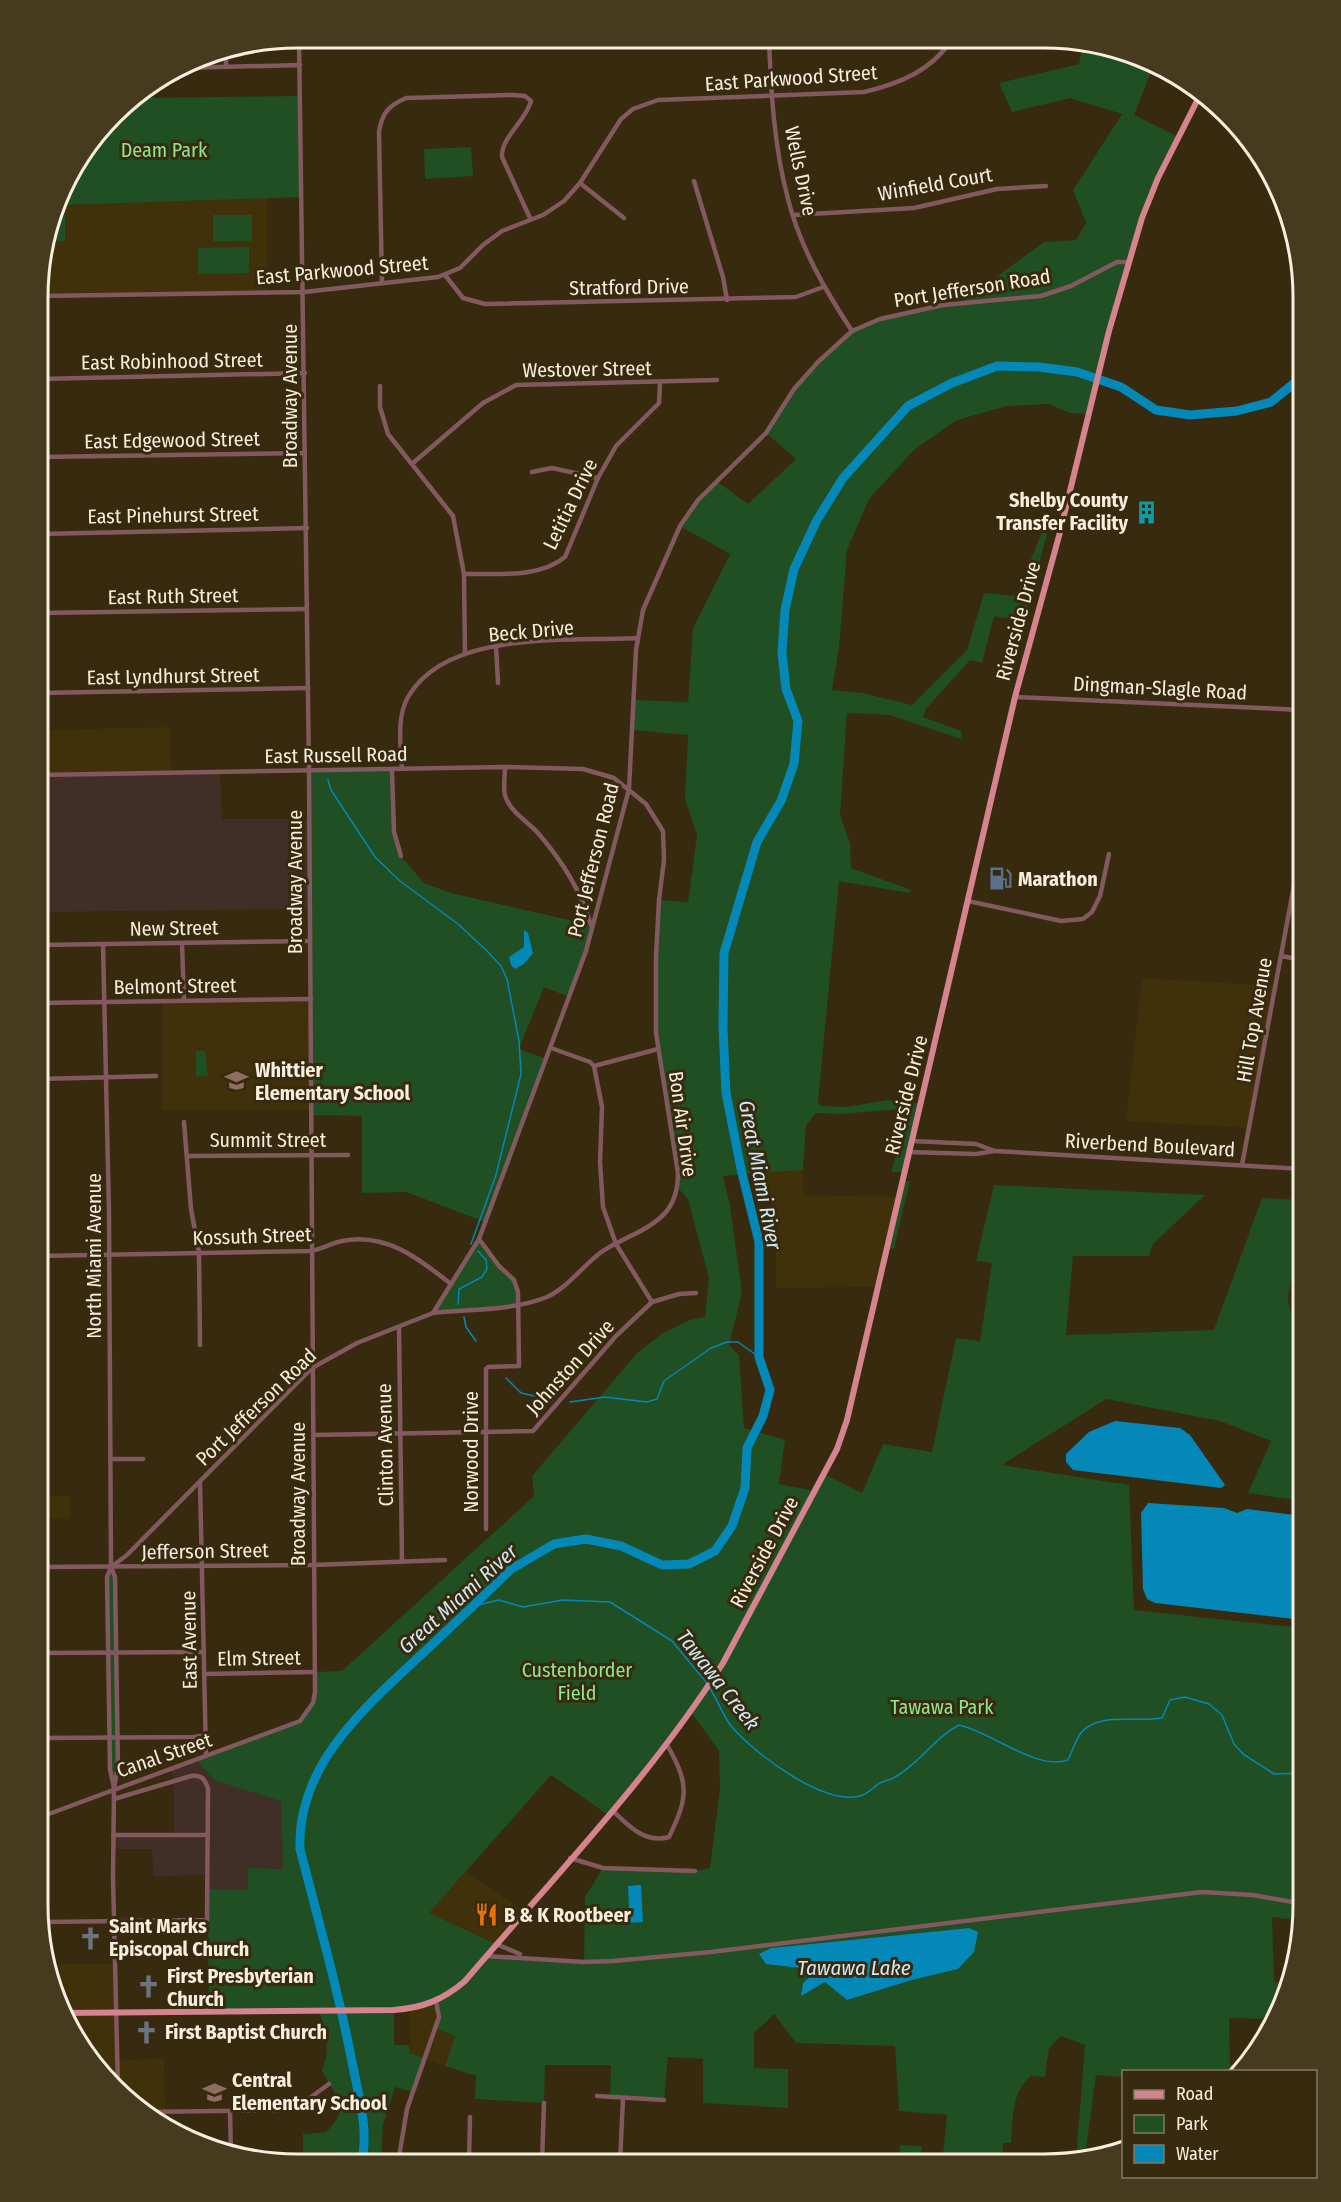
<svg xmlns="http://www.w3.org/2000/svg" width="1341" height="2202" viewBox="0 0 1341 2202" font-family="'Fira Sans Condensed',sans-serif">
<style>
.built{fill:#41310b}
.industrial{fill:#412f27}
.green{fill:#1f4f22;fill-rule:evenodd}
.water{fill:#0488b7}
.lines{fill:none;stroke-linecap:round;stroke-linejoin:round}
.stream{stroke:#0488b7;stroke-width:1.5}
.river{stroke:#0488b7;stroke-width:9}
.minor{stroke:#81595e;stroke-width:4.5}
.major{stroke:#d5838e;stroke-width:6}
.labels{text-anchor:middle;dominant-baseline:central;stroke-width:6;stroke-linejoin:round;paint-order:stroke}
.street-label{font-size:20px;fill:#f7eede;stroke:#372a0e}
.park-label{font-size:20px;fill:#8ce78e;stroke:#372a0e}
.poi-label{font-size:20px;font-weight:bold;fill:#f7eede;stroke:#372a0e;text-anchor:start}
.water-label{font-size:21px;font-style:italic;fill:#d0e7f4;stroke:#372a0e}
.rim{fill:none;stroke:#f7eede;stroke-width:3}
</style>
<rect width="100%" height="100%" fill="#372a0e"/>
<g class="built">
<polygon points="267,198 267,293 40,296 40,263 57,205"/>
<polygon points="39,714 45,714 45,730 170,727 171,773 39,775"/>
<polygon points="1142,978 1276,986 1249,1128 1126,1121"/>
<polygon points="311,999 311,1110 162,1110 162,1001"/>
<polygon points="803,1170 803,1195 898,1197 876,1287 776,1288 775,1223 763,1173"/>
<polygon points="38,1496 70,1496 70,1519 38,1518"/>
<polygon points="465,1872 525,1912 496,1944 428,1913"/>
<polygon points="49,1964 115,1964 118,2061 164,2058 165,2111 139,2111 91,2063 57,2004"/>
<polygon points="436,2001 455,2036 445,2066 410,2053 409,2009"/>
<polygon points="339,2151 336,2163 292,2162 292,2157 302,2156 303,2152"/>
</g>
<g class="industrial">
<polygon points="220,772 222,819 310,819 310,909 39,912 39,775"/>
<polygon points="196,1760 214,1780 281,1800 283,1870 248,1890 207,1889 206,1875 153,1876 152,1849 112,1849 113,1835 174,1835 174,1781 170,1769"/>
</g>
<g class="green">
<path d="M1084,41L1144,57L1154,64L1134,115L1179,137L1142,218L1087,414L1070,413L1049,404L1007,406L957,420L915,449L869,499L847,550L839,648L832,690L862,693L912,705L967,650L984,593L1016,596L1042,532L1047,534L1024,621L994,616L982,663L970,660L926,709L923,717L961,731V739L890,715L847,713L840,815L850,843L851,868L911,890L910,893L839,881L818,1102L821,1106L846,1107L888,1100L921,1104L904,1172H891L909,1111L901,1109L840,1114L816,1113L806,1126L803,1170L723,1176L730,1205L742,1293L729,1345L739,1355L744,1428L785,1440L779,1484L815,1491L824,1474L862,1493L883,1444L932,1452L956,1338L980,1341L992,1263L976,1261L994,1185L1205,1195L1153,1244L1149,1256H1073L1066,1335L1214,1330L1262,1198L1303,1200L1288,1299L1290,1311L1303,1310V1501L1248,1493L1271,1441L1220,1421L1106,1399L1002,1465L1129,1485L1134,1610L1303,1628V1921L1272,1917L1274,1981L1288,1988L1284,2004L1276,2019L1229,2018L1230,2065H1246L1241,2071L1124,2072L1123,2077L1096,2075L1085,2156L1076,2158L1085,2045L1061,2036L1049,2048L1045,2077L1031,2076C1011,2093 1013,2118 1011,2143H1003L1002,2164H942L947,2115L899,2111L895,2046L796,2043L774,2014L754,2033V2068L788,2069V2108L703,2103V2059L668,2057L664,2100L610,2097L611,2065H545L544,2103L475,2099L476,2076L445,2066L455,2036L435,2028L439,2017L437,2002L394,2010V2045H409L410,2053L424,2058L413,2092L395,2087L383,2125L381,2163H336L338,2152H303V2134L326,2132C353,2105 334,2097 322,2070C331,2050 326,2029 318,2009L209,2011L207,1889L248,1890V1868L283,1869L281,1801L214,1780L196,1760L300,1721L313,1703L315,1672L342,1671L534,1496L532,1476L637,1353L663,1333L690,1320L705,1317L709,1278L688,1199L678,1188V1173L656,1033L659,900L688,902L697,835L685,799L688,735L633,730L635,700L688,702L693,628L730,554L680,526L715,480L748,504L796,459L766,433L794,389L852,331L880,319L959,304L1044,242L1076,240L1086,223L1073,190L1122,114L1070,98L1012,112L999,83L1079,64ZM691,1712L719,1751L720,1789L710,1868L695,1871L603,1868L585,1897L584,1962L487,1955L496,1944L429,1913L551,1775L608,1815ZM969,1928L978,1932L958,1969L912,1980L847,2000L826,1981L802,1995L803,1983L818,1970L767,1964L771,1948Z"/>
<polygon points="300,96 303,197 65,205 65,181 126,102 133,98"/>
<polygon points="471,147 473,176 425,179 424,149"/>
<polygon points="55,214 65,214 65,241 46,241"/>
<rect x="213" y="215" width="39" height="26"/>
<polygon points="249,247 249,273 198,274 198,248"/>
<polygon points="309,770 392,770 394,832 401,856 424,883 451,893 591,925 586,951 569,997 544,987 519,1049 547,1059 485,1222 406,1192 362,1193 362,1116 311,1115"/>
<polygon points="196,1051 205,1051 208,1076 196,1077"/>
<polygon points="902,1181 910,1181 894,1249 885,1248"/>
<polygon points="479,1239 499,1266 514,1280 519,1304 433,1313"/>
<polygon points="111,1567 115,1577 118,1767 114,1788 110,1769 107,1577"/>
<polygon points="900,2145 922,2146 919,2164 817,2164 829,2154 900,2156"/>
</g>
<g class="water">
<polygon points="524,930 528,933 533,953 524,964 515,969 511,965 509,957 524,947"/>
<polygon points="1115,1421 1180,1428 1190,1435 1225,1485 1221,1488 1073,1470 1066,1462 1066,1454 1089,1432"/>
<polygon points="1148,1503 1224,1508 1237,1513 1247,1509 1303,1516 1303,1620 1155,1603 1147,1599 1143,1589 1141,1513"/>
<polygon points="641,1885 643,1922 624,1923 623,1909 629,1908 628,1886"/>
<polygon points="969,1928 978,1932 974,1952 958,1969 912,1980 847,2000 825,1982 801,1996 803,1983 817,1970 766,1964 759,1954 771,1948"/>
</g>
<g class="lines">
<g class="stream">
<polyline points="328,780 331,790 375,857 400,881 458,924 486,950 501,966 507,979 519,1041 521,1074 496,1175 471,1244"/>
<polyline points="458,1304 459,1289 482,1277 487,1269 486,1260 478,1251"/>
<polyline points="464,1317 466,1327 476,1341"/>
<polyline points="506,1378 521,1393 553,1400"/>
<polyline points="570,1402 605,1397 647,1402 657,1399 664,1381 711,1348 727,1342 738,1342 759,1357"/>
<polyline points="474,1606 499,1600 523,1607 563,1600 610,1602 672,1641 707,1683"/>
<path d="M709,1687C718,1700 722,1715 732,1727C754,1753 827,1809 863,1795C870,1792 875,1785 882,1782C886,1780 891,1780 895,1777C919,1764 934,1738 959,1725C994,1733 1036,1771 1068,1760C1072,1752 1075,1742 1080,1734C1097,1711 1137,1723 1162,1718L1170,1700L1185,1697L1209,1704L1222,1715L1234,1744L1243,1754L1274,1774L1303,1773"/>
</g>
<path class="river" d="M361,2163C369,2134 360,2101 354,2072C340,1997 319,1923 300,1849C297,1765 364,1708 421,1655C451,1627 481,1599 510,1570L554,1544L586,1539L621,1546L662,1565L689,1564L715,1551L732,1526L745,1488L747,1448L763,1416L770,1390L759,1357V1242L741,1169L726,1093L723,1028L724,953L757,842L781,801L794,764L798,721L786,689L782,653L785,610L794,569L817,520L843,478L908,406L952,383L997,366L1039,367L1077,372L1121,387L1156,410L1190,415L1237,411L1271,402L1303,376"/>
<g class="minor">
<path d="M769,39C771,92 774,147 788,199C800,247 825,290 852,331"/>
<polyline points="226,52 226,67"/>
<polyline points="180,68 300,65"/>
<polyline points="694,181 723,277 727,300"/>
<polyline points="580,183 624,218"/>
<polyline points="793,215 914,208 997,189 1046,186"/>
<polyline points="445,275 463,298 485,304 796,297 823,287"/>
<path d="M382,283L379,132C382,113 388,106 406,98L512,95L525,96L531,101C526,121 501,137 502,157L530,218"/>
<path d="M40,296L304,292L438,277L460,268L483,245L502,231L543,215L564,201L580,183L621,119L633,109L658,100L864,92C898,84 932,71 952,39"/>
<polyline points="40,379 305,373"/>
<polyline points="380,386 380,407 388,434 453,516 464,574 465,654"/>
<polyline points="39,457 305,453"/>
<polyline points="413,463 483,403 516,385 717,380"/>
<polyline points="532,472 552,468 598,478"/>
<polyline points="39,534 307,528"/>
<path d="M464,574C496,573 538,579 565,557L598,478L616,446L659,403L660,383"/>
<polyline points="39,613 307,609"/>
<polyline points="496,646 498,683"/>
<polyline points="39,693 308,688"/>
<polyline points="1015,697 1303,710"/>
<path d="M505,767C505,776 503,787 505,795C509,811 527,821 538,833C562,861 580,889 591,925"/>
<path d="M402,769C401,747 396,718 408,697C447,629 570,642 638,638"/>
<polyline points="392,770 394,832 401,856"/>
<path d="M39,775L505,767L583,769L614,778L646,804L663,831L664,860L659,900L656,956V1033L678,1173C678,1187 675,1201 666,1212C648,1232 621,1238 600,1253C582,1267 567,1288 547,1297C512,1311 469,1309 433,1313"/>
<polyline points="1292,899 1303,902"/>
<polyline points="968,901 1061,921 1083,919 1092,912 1100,896 1109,854"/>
<polyline points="182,943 184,1001"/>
<polyline points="103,944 109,1212 111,1567 107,1577 110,1769 114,1788"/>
<polyline points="39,945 310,941"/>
<polyline points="1281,956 1303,960"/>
<polyline points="39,1003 311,999"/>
<polyline points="551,1048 590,1062 594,1066 658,1049"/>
<polyline points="594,1066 602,1107 600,1162 603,1207 616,1244 652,1302"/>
<polyline points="39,1079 156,1076"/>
<polyline points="184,1122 191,1209 199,1252 200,1345"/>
<polyline points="995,1151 1303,1169"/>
<polyline points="909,1152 976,1154 995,1151 976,1144 912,1141"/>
<polyline points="187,1156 348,1155"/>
<polyline points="1242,1165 1295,880"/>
<polyline points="1300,1196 1303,1180"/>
<polyline points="479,1239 499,1266 514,1280 518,1292 519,1366 488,1367 486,1369 486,1529"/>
<path d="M38,1256L311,1251C323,1249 331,1243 342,1241C386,1232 419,1259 451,1284"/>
<polyline points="399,1327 402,1562"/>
<polyline points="313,1435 533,1431 616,1336 652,1302 679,1294 696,1293"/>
<polyline points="110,1459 143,1459"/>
<polyline points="200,1482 206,1756"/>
<polyline points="38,1567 313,1565 445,1560"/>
<polyline points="111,1567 127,1555 312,1368 357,1343 433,1313 479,1239 586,951 629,789 636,650 643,610 680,526 698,500 766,433 794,389 818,362 852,331 880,319 943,305 1041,296 1071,286 1117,262 1129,262"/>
<polyline points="111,1567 115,1577 118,1767 114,1788 113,1877 118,2089"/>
<polyline points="38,1653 204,1652"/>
<polyline points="204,1674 315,1672"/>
<polyline points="38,1738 194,1737 206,1735"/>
<path d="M613,1811C629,1826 645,1844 669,1837C689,1796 689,1783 666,1743"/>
<polyline points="38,1818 300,1721 313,1703 315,1692 309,770 299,38"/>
<polyline points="113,1835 207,1835"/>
<polyline points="570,1858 603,1868 695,1871"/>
<path d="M41,1922L207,1920L208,1788C204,1778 202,1775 191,1776L114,1799"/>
<polyline points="496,1944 520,1954"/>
<polyline points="486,1956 584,1962 613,1961 711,1952 1202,1892 1253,1895 1303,1904"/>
<polyline points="597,2096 664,2100"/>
<polyline points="140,2112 286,2110 300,2105 329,2084"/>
<polyline points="230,2112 231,2154"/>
<polyline points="398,2163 407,2109 439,2017 436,2001"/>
<polyline points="469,2163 470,2117"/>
<polyline points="542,2163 544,2103"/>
<polyline points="620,2163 623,2098"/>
</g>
<path class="major" d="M62,2013L394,2010C422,2008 443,2000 465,1981C553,1878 650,1778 723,1663L837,1449L847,1420L1015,697L1059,536L1109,331L1142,218L1158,178L1202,91"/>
</g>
<defs>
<symbol id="building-bare" viewBox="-9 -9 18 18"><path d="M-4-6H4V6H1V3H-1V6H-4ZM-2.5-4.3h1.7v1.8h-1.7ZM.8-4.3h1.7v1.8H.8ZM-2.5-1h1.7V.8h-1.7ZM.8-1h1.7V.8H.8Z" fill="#0f9aa8" stroke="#372a0e" stroke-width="2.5" paint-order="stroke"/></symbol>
<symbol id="fuel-bare" viewBox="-9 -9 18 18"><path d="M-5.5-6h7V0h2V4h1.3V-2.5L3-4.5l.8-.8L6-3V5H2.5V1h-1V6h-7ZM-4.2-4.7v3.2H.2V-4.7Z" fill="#5c6f8a" stroke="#372a0e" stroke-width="2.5" paint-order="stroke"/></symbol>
<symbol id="school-bare" viewBox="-9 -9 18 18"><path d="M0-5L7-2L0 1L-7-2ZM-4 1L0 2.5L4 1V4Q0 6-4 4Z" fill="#8d6e63" stroke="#372a0e" stroke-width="2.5" paint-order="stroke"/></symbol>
<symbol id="restaurant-bare" viewBox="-9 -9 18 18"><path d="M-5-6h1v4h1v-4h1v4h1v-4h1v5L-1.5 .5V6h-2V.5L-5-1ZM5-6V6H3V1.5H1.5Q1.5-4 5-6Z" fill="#e8710a" stroke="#372a0e" stroke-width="2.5" paint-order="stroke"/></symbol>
<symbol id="church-bare" viewBox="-9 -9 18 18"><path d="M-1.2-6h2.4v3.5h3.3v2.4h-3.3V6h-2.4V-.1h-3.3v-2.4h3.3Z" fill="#6b7280" stroke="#372a0e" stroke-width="2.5" paint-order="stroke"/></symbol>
</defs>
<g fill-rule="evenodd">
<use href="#building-bare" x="1130" y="496" width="33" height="33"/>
<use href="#fuel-bare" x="984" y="862" width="33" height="33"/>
<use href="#school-bare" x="220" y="1064" width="33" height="33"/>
<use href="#restaurant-bare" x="470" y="1898" width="33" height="33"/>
<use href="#church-bare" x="74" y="1922" width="33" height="33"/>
<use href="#church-bare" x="132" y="1970" width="33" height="33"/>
<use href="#church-bare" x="130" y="2016" width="33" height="33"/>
<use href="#school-bare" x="198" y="2076" width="33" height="33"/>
</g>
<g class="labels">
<g class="street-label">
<text transform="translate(791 78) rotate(-4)">East Parkwood Street</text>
<text transform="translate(801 171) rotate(78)">Wells Drive</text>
<text transform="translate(935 184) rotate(-10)">Winfield Court</text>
<text transform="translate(342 270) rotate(-5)">East Parkwood Street</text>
<text transform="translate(629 287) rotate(-1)">Stratford Drive</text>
<text transform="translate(972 288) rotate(-9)">Port Jefferson Road</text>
<text transform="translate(172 361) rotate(-1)">East Robinhood Street</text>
<text transform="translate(587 369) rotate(-1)">Westover Street</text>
<text transform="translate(290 396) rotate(-90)">Broadway Avenue</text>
<text transform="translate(172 440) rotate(-1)">East Edgewood Street</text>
<text transform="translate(570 504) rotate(-64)">Letitia Drive</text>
<text transform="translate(173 515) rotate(-1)">East Pinehurst Street</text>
<text transform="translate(173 596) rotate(-1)">East Ruth Street</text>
<text transform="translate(1018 621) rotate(-75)">Riverside Drive</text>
<text transform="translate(531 631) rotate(-5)">Beck Drive</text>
<text transform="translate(173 676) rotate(-1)">East Lyndhurst Street</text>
<text transform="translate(1160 688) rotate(3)">Dingman-Slagle Road</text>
<text transform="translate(336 755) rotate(-1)">East Russell Road</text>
<text transform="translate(593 860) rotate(-76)">Port Jefferson Road</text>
<text transform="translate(295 882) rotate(-90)">Broadway Avenue</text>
<text transform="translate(174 928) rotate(-1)">New Street</text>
<text transform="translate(175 986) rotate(-1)">Belmont Street</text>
<text transform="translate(1254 1020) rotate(-80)">Hill Top Avenue</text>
<text transform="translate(906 1095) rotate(-76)">Riverside Drive</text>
<text transform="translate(683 1124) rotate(82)">Bon Air Drive</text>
<text x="268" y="1140">Summit Street</text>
<text transform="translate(1150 1145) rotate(3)">Riverbend Boulevard</text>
<text transform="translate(252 1236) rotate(-2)">Kossuth Street</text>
<text transform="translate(94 1256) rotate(-90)">North Miami Avenue</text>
<text transform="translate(570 1367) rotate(-48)">Johnston Drive</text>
<text transform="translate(256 1407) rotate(-44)">Port Jefferson Road</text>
<text transform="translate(385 1445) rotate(-91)">Clinton Avenue</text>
<text transform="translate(471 1452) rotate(-90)">Norwood Drive</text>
<text transform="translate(298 1494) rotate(-90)">Broadway Avenue</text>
<text transform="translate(205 1551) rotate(-1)">Jefferson Street</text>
<text transform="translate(764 1552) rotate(-62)">Riverside Drive</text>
<text transform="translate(189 1640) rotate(-91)">East Avenue</text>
<text transform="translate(259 1658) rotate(-1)">Elm Street</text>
<text transform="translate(164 1755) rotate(-19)">Canal Street</text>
</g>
<g class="park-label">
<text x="164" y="150">Deam Park</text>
<text x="577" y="1670">Custenborder<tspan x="577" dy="23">Field</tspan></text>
<text x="942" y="1707">Tawawa Park</text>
</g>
<g class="poi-label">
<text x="1128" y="500" text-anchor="end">Shelby County<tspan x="1128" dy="23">Transfer Facility</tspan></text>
<text x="1018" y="879">Marathon</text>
<text x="255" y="1070">Whittier<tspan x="255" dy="23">Elementary School</tspan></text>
<text x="504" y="1915">B &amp; K Rootbeer</text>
<text x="109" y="1926">Saint Marks<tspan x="109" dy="23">Episcopal Church</tspan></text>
<text x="167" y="1976">First Presbyterian<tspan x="167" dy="23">Church</tspan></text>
<text x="165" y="2032">First Baptist Church</text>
<text x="232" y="2080">Central<tspan x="232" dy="23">Elementary School</tspan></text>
</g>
<g class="water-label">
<text transform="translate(760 1175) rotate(79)">Great Miami River</text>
<text transform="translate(458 1599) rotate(-42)">Great Miami River</text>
<text transform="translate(718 1680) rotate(52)">Tawawa Creek</text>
<text x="854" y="1968">Tawawa Lake</text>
</g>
</g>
<path d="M0 0H1341V2202H0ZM297 48H1044A249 249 0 0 1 1293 297V1905A249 249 0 0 1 1044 2154H297A249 249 0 0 1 48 1905V297A249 249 0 0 1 297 48Z" fill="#463a1f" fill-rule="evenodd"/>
<path class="rim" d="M297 48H1044A249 249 0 0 1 1293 297V1905A249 249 0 0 1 1044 2154H297A249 249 0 0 1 48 1905V297A249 249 0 0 1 297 48Z"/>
<rect x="1122" y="2070" width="195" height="108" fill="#372a0e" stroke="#847861" stroke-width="1.5"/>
<rect x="1134" y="2090" width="30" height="9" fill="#d5838e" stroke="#847861" stroke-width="1.5"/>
<text x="1176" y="2100" font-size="18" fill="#f7eede">Road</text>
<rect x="1134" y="2115" width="30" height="18" fill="#1f4f22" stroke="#847861" stroke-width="1.5"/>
<text x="1176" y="2130" font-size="18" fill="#f7eede">Park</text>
<rect x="1134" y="2145" width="30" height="18" fill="#0488b7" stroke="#847861" stroke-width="1.5"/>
<text x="1176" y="2160" font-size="18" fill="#f7eede">Water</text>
</svg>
